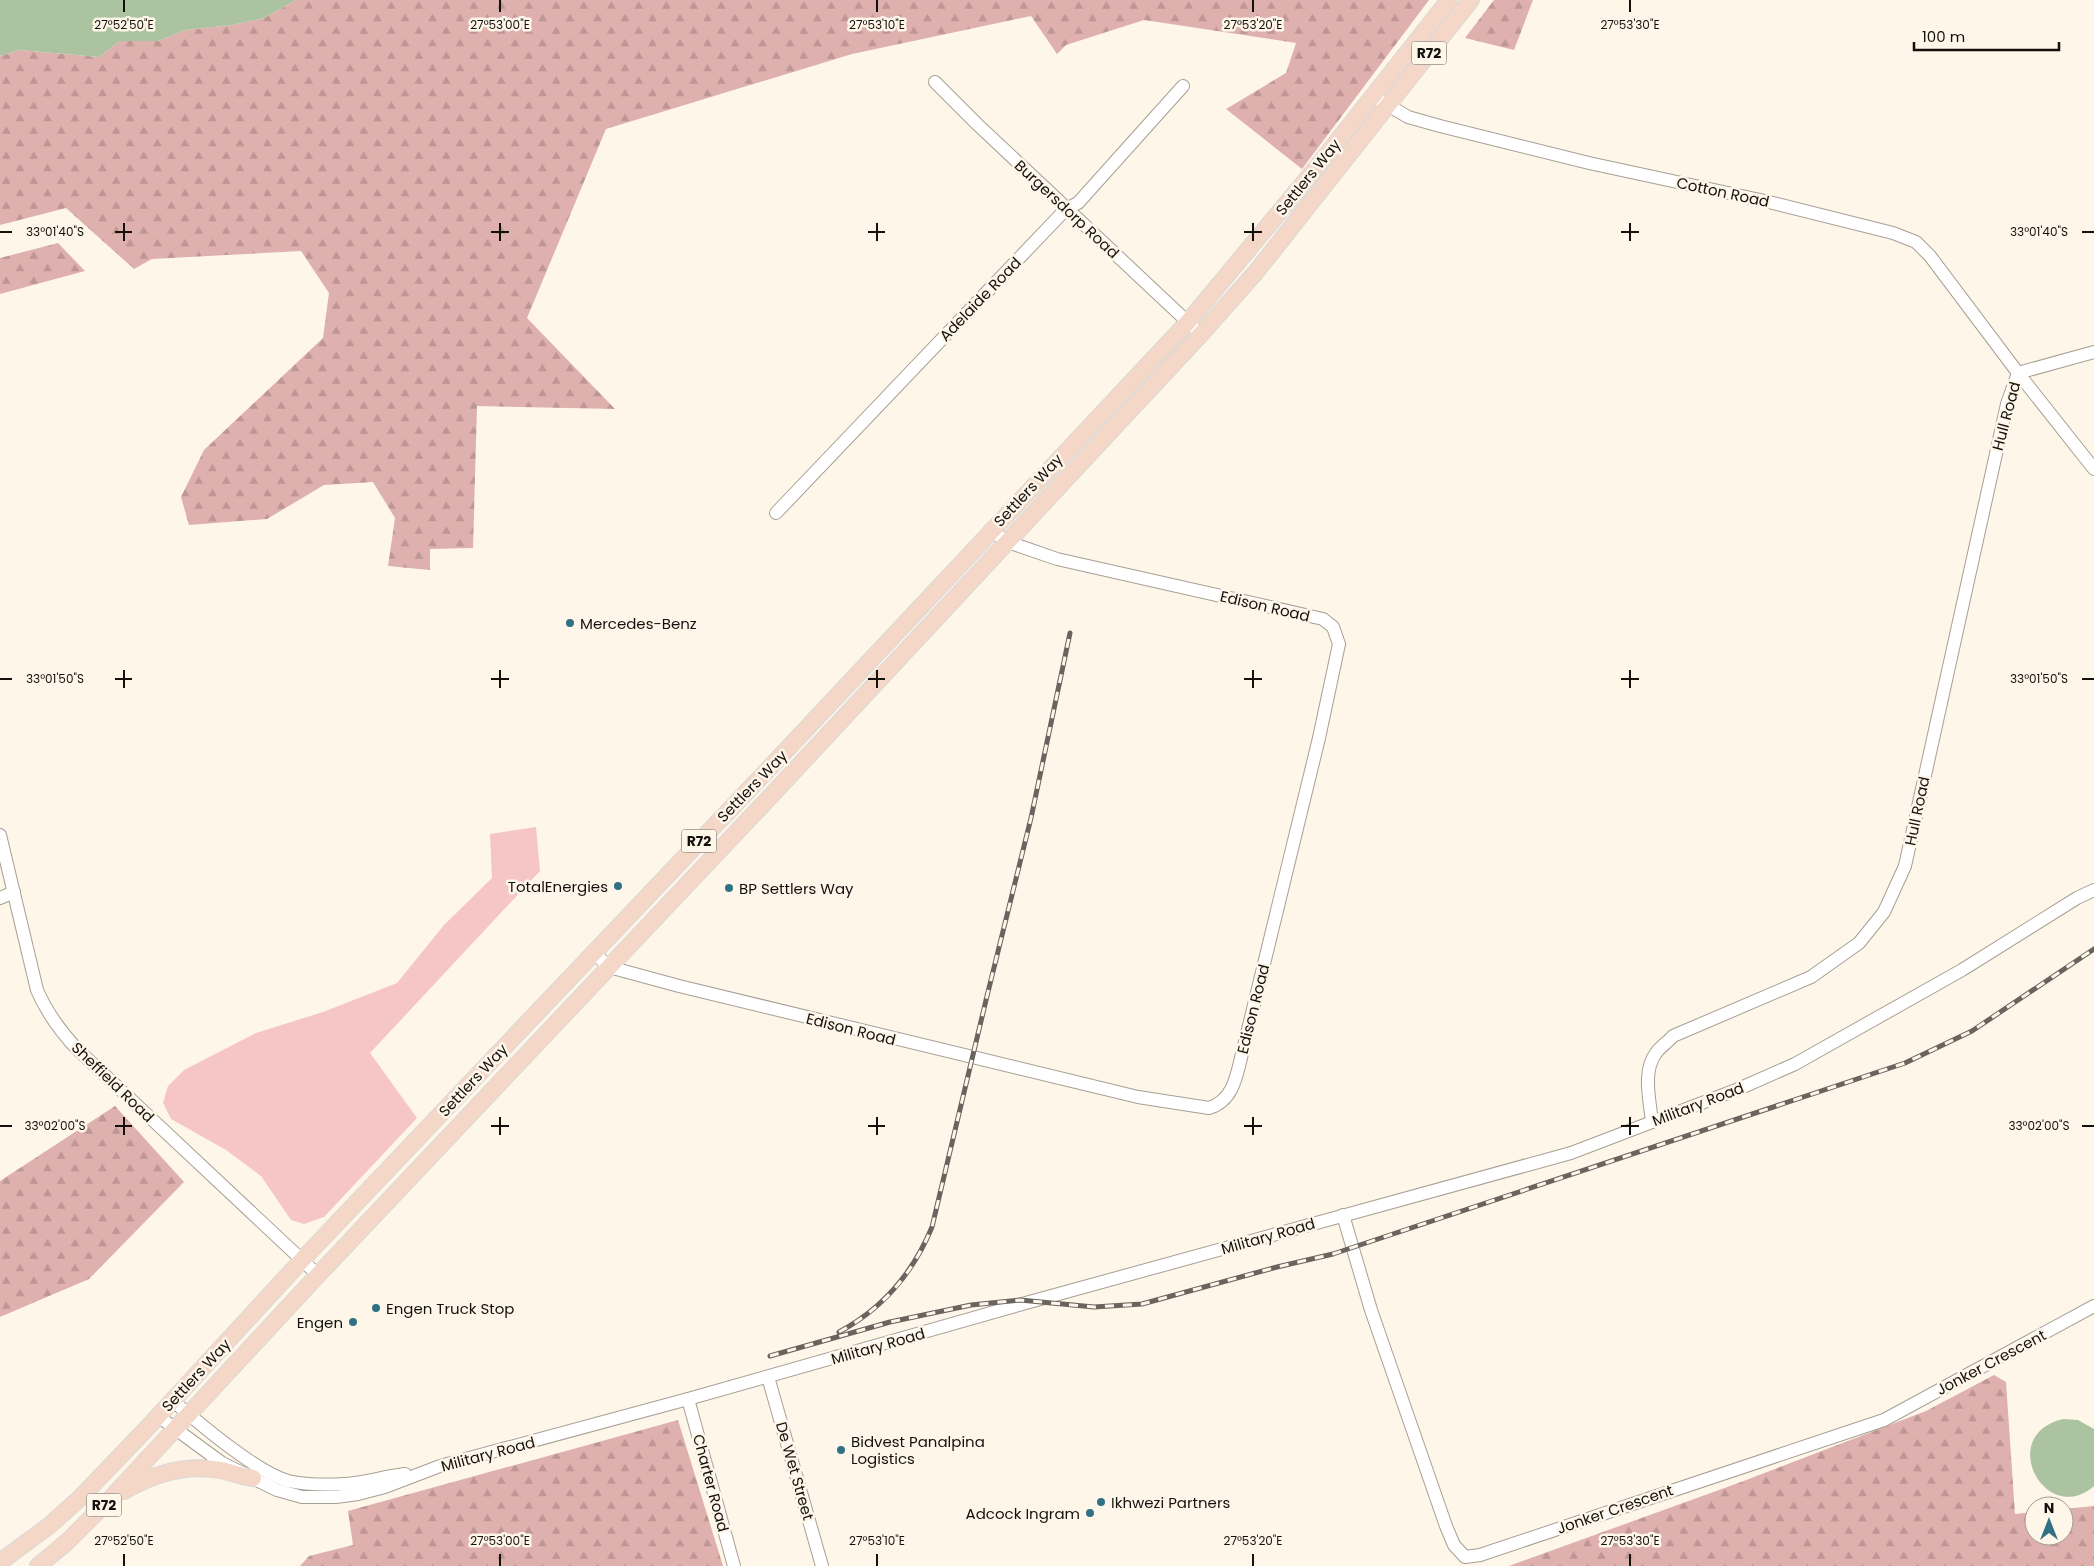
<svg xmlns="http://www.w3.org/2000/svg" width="2094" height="1566" viewBox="0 0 2094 1566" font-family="Poppins,sans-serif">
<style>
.green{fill:#f5c6c5}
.forest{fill:url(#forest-firs)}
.water{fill:#acc3a1}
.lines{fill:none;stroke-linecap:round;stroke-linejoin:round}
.minor-casing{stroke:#a79f94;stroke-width:14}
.major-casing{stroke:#d9d9d8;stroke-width:18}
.minor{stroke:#fff;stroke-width:12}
.major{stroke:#f5d7c7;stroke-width:16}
.rail-casing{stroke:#69645d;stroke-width:5}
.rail{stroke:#fff6ea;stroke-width:3;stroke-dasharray:9;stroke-linecap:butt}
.ticks{fill:none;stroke:#14110d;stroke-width:2}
.poi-dot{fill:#317185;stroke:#fff6ea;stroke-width:2}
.labels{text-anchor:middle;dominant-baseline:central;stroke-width:5;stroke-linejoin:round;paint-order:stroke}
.shield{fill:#fff6ea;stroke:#5a564f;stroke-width:1}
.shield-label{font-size:14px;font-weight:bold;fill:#14110d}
.street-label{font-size:15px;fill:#14110d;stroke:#fff6ea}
.poi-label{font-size:15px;fill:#14110d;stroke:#fff6ea;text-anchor:start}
.ticks-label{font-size:12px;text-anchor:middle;fill:#14110d;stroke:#fff6ea;stroke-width:5;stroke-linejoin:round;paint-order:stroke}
</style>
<defs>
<pattern id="forest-firs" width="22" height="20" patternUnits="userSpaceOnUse" patternTransform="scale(1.25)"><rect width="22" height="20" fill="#deb0ae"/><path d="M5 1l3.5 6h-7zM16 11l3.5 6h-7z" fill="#be9694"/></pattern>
</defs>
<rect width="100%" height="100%" fill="#fff6ea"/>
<polygon class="green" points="536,827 540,871 370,1053 417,1118 324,1217 304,1224 291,1220 261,1176 226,1150 171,1119 163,1103 168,1086 184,1070 256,1033 323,1012 397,983 444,925 492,878 490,834"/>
<g class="forest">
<polygon points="296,0 1429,0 1302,169 1226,109 1286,73 1296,43 1144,20 1066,45 1057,54 1031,16 852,54 606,129 527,318 615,409 477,406 473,548 430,549 430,570 388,566 395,518 373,482 324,485 267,519 189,525 181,497 204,450 323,338 329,293 301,251 152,259 134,269 66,208 0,225 0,56 19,50 99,57 120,41 158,41 185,30 232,25 264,18"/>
<polygon points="1494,0 1533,0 1514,50 1465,38"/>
<polygon points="58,243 85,271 0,294 0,258"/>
<polygon points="115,1106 184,1182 89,1279 0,1317 0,1181"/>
<polygon points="1994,1375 2006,1382 2015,1514 2034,1512 2034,1536 2064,1536 2064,1509 2094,1506 2094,1566 1509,1566 1741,1482 1926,1411"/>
<polygon points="678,1420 723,1566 300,1566 309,1556 353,1545 348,1511"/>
</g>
<g class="water">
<polygon points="0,0 296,0 264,18 232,25 185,30 158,41 120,41 99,57 19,50 0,56"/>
<path d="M2063,1419L2078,1420L2094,1429V1486C2046,1528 1995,1435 2063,1419Z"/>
</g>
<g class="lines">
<defs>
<g id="minor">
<polyline points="935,82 978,125 1193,327"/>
<path d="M1381,101L1408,117L1440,126L1589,163L1765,201L1893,233L1916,242L1930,256L2018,373L2007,404L1905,866L1884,912L1859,943L1811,977L1673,1036C1668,1042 1660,1047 1656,1053C1642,1071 1650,1101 1652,1122"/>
<polyline points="2094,352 2018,373 2094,469"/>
<polyline points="776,513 1066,209 1078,203 1183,86"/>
<path d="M0,835L37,990C47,1013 60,1031 77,1049L318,1275"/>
<polyline points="0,898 14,892"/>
<path d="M593,952L609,967L679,986L1138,1097L1209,1108C1236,1100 1237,1070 1244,1046L1319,738L1339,644L1333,627L1323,619L1057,559L1008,542L990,530"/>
<polyline points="1343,1215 1371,1310 1446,1526 1454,1545 1465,1557 1480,1555 1884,1420 2094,1306"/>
<polyline points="768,1377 822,1566"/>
<polyline points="688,1399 734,1566"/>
<path d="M173,1401C199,1423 256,1472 288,1481C306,1485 327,1485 345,1484C365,1483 385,1476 405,1474"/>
<polyline points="158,1416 222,1463 277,1490 302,1497 336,1497 358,1494 385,1487 440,1466 688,1399 1033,1301 1571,1153 1736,1090 1795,1064 1962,970 2077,898 2094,890"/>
</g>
<g id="major">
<path d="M124,1491C153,1474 185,1464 220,1470C231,1472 242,1477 253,1478"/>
<polyline points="0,1562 50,1525 80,1498 150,1425 302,1260 777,760 1188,322 1316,168 1449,0"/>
<polyline points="38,1566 67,1542 111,1498 318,1275 768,799 1201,334 1256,272 1471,0"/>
</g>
</defs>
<use href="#minor" class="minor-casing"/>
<use href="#major" class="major-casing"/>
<use href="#minor" class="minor"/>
<use href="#major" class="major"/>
<defs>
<g id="rail">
<path d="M839,1332C884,1308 913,1273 932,1227L987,996L1031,818L1070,633"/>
<polyline points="770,1356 890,1322 971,1305 1020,1300 1094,1307 1142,1304 1277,1267 1333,1254 1905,1063 1972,1031 2094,949"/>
</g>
</defs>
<use href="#rail" class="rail-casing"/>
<use href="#rail" class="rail"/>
</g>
<path class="ticks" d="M124,0V12M500,0V12M877,0V12M1253,0V12M1630,0V12M124,223V241M500,223V241M877,223V241M1253,223V241M1630,223V241M0,232H12M115,232H132M491,232H509M868,232H885M1244,232H1262M1621,232H1639M2082,232H2094M124,670V688M500,670V688M877,670V688M1253,670V688M1630,670V688M0,679H12M115,679H132M491,679H509M868,679H885M1244,679H1262M1621,679H1639M2082,679H2094M124,1117V1135M500,1117V1135M877,1117V1135M1253,1117V1135M1630,1117V1135M0,1126H12M115,1126H132M491,1126H509M868,1126H885M1244,1126H1262M1621,1126H1639M2082,1126H2094M124,1554V1566M500,1554V1566M877,1554V1566M1253,1554V1566M1630,1554V1566"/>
<g class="poi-dot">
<circle cx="570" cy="623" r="5"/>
<circle cx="618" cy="886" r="5"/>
<circle cx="729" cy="888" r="5"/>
<circle cx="376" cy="1308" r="5"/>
<circle cx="353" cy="1322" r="5"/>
<circle cx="841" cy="1450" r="5"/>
<circle cx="1101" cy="1502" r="5"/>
<circle cx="1090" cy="1513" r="5"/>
</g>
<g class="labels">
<g class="shield">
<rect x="1411.5" y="41.5" width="35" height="23" rx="4"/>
<rect x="681.5" y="829.5" width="35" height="23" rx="4"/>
<rect x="86.5" y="1493.5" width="35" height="23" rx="4"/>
</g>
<g class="shield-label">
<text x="1429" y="53">R72</text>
<text x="699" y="841">R72</text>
<text x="104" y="1505">R72</text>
</g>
<g class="street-label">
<text transform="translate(1308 177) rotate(-51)">Settlers Way</text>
<text transform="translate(1723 192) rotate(12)">Cotton Road</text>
<text transform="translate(1067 209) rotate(43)">Burgersdorp Road</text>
<text transform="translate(980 299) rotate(-46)">Adelaide Road</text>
<text transform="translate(2006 416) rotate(-75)">Hull Road</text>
<text transform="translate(1028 490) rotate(-47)">Settlers Way</text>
<text transform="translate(1265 606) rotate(13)">Edison Road</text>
<text transform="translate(752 786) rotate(-46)">Settlers Way</text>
<text transform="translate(1917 811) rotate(-78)">Hull Road</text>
<text transform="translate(1253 1009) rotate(-76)">Edison Road</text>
<text transform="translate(851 1029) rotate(14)">Edison Road</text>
<text transform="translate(473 1080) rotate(-47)">Settlers Way</text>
<text transform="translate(113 1082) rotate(44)">Sheffield Road</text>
<text transform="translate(1698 1104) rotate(-21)">Military Road</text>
<text transform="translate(1268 1236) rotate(-16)">Military Road</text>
<text transform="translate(878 1346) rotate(-16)">Military Road</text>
<text transform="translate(1991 1362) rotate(-28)">Jonker Crescent</text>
<text transform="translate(196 1375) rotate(-47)">Settlers Way</text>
<text transform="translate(488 1454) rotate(-15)">Military Road</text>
<text transform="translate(795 1471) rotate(74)">De Wet Street</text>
<text transform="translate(711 1483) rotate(75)">Charter Road</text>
<text transform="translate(1615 1509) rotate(-19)">Jonker Crescent</text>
</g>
<g class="poi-label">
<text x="580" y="623">Mercedes-Benz</text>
<text x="608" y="886" text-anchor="end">TotalEnergies</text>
<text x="739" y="888">BP Settlers Way</text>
<text x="386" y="1308">Engen Truck Stop</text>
<text x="343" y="1322" text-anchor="end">Engen</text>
<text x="851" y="1441">Bidvest Panalpina<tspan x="851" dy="17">Logistics</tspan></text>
<text x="1111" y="1502">Ikhwezi Partners</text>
<text x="1080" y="1513" text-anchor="end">Adcock Ingram</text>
</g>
</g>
<g class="ticks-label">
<text x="124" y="29">27°52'50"E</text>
<text x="500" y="29">27°53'00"E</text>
<text x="877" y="29">27°53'10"E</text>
<text x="1253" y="29">27°53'20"E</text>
<text x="1630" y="29">27°53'30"E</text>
<text x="55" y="236">33°01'40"S</text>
<text x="2039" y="236">33°01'40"S</text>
<text x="55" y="683">33°01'50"S</text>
<text x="2039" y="683">33°01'50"S</text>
<text x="55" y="1130">33°02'00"S</text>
<text x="2039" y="1130">33°02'00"S</text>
<text x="124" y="1545">27°52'50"E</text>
<text x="500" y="1545">27°53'00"E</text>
<text x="877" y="1545">27°53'10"E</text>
<text x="1253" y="1545">27°53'20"E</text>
<text x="1630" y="1545">27°53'30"E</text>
</g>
<g transform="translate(2049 1521)"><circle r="24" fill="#fff6ea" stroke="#a19a92"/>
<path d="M0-4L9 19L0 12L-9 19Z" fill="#317185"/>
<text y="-8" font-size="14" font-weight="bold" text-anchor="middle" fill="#14110d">N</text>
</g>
<path d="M1914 42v8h145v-8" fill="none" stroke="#14110d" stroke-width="2.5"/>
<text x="1922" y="42" font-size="15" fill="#14110d" stroke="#fff6ea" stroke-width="4" paint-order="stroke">100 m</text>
</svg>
